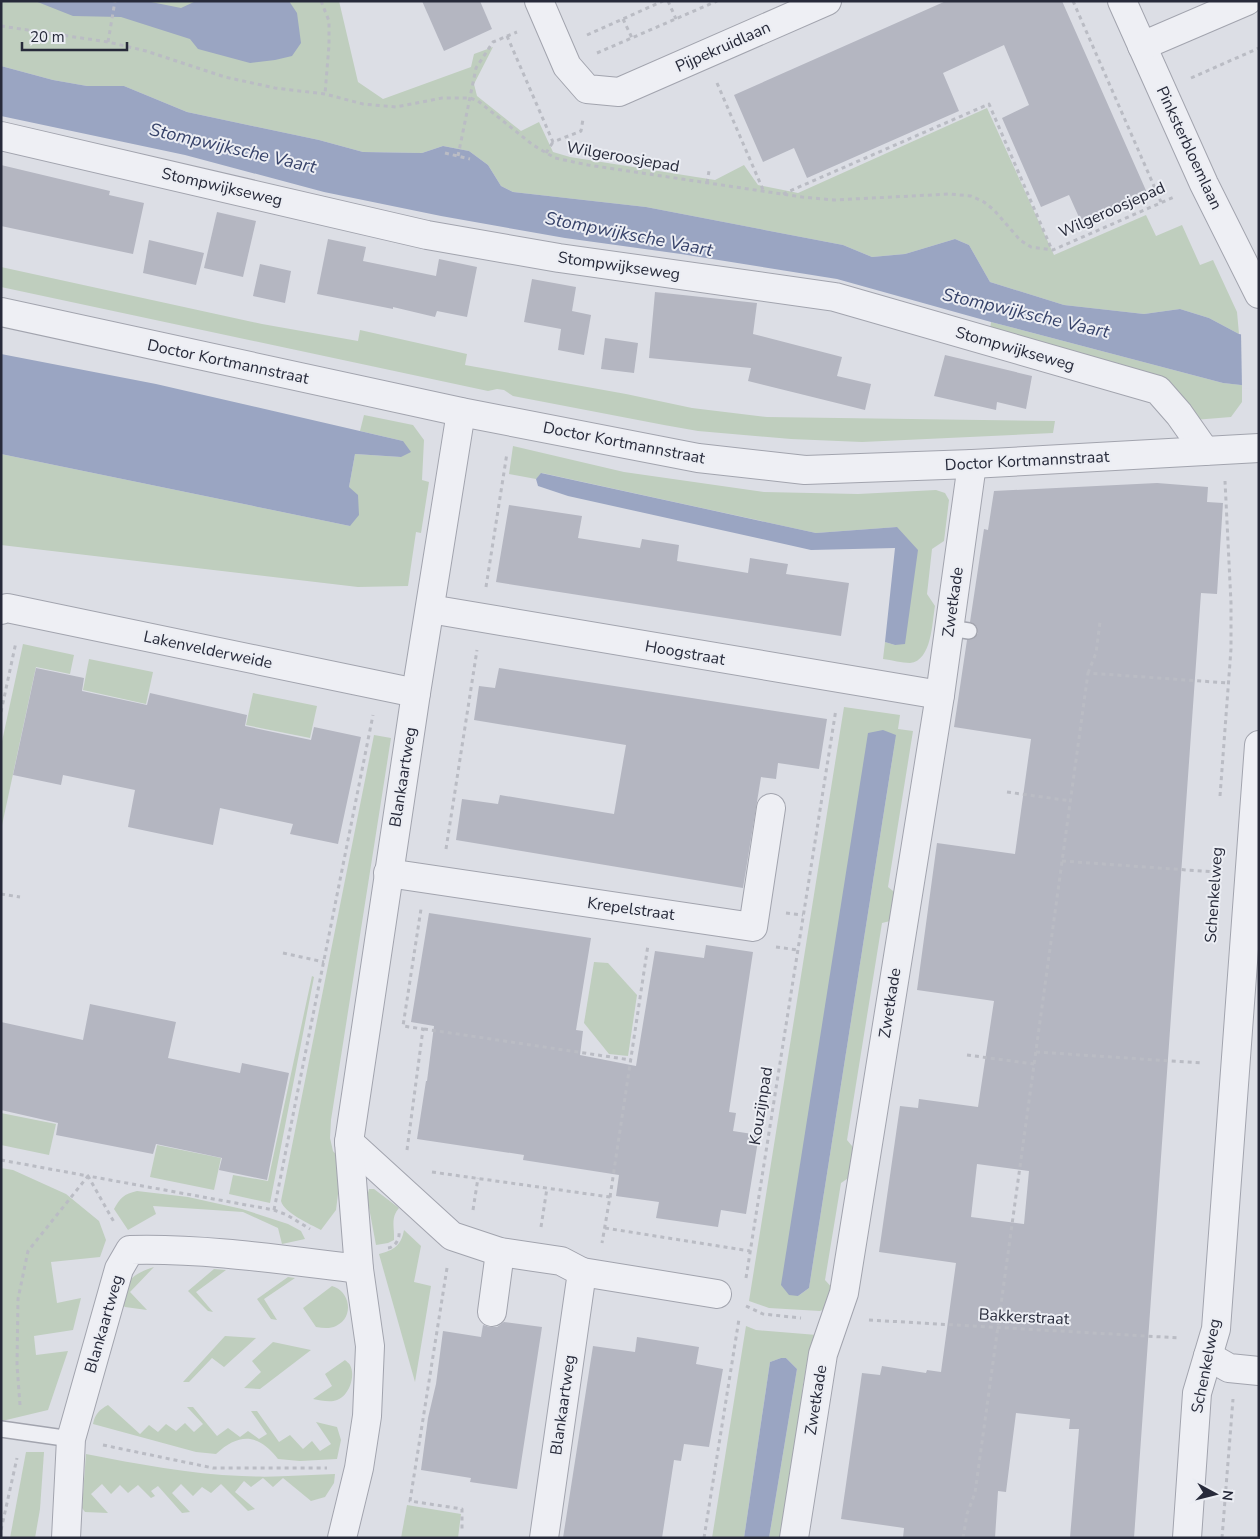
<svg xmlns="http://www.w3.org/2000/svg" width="1260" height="1539" viewBox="0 0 1260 1539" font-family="'Nunito Sans',sans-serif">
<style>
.green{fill:#bfcebe;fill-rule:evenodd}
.water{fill:#9aa5c2}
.pier{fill:#dcdee5}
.building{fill:#b4b6c1;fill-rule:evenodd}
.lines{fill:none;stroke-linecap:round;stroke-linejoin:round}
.lane-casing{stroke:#a2a4ae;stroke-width:18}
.street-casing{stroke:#a2a4ae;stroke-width:30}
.path{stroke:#babcc4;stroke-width:3;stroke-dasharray:4 4;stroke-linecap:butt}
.lane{stroke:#eeeff4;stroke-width:15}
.street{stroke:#eeeff4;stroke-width:28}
.labels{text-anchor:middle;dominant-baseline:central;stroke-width:4;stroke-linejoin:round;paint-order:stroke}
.street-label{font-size:16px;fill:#272a3a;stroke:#ebedf3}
.water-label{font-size:18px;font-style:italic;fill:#364269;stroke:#ebedf3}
</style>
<rect width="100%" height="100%" fill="#dcdee5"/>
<g class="green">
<polygon points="1,1 339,1 358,82 383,99 471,67 474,54 493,47 474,84 477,96 521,131 539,122 553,152 570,157 715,180 744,165 758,185 798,193 987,108 1054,255 1146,215 1156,236 1182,225 1200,265 1213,260 1237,312 1239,334 1209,318 1180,309 1144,314 1064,305 990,282 969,245 955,239 905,254 872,257 843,245 646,207 513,192 501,186 488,165 469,151 443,146 422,153 363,152 319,140 187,112 124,86 87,86 53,80 1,66"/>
<polygon points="1,267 262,324 358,341 360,330 467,354 465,365 626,394 692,408 767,417 1055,421 1053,433 862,442 791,439 698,431 664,425 513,396 504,390 497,389 488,391 1,287"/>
<polygon points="991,322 1223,383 1242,385 1242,402 1231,417 1194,420 1169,381 990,330"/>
<polygon points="364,415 413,425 424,440 422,480 429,482 421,533 416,532 408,586 358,587 1,545 1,454 350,526 349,487 355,454 401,457 403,441 360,431"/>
<path d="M513,446L624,472L764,492L858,494L936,490L945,493L949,500L944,541L932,549L927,594L935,606C932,622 932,661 910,663C902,663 892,660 883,659L885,642L895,645L897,527L816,533L542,473L536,479L509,474Z"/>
<polygon points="23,644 74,655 70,674 36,667 1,830 1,746"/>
<polygon points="89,659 153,672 146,704 83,690"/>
<polygon points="253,693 317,706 310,738 246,725"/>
<path d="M844,707L900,715L898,729L913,731L888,887L898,895L894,920L882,923L847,1140L857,1152L853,1175L841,1183L825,1280L835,1291L825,1309L820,1311L769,1308L749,1301ZM896,735L809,1288L798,1296Z"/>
<path d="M374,735L391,738L331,1120L330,1138L333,1151L339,1158L340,1169L338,1194L336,1210L321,1230C310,1224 284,1213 281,1201Z"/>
<polygon points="594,962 608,963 637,995 628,1056 609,1054 584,1023"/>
<polygon points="312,976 314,977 270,1203 229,1194 233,1175 268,1181"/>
<polygon points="1,1113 56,1124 49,1155 1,1145"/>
<polygon points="157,1145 221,1158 214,1190 150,1177"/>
<polygon points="1,1168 13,1170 66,1194 99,1221 106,1240 100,1257 51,1262 57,1303 81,1298 73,1330 34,1336 36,1355 68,1351 48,1410 2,1421"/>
<path d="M369,1189H374L399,1208C390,1218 395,1228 394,1240L388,1243L376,1245L367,1197Z"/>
<path d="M137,1191L188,1197L242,1209L288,1224L301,1231L305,1239L282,1244L278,1228L243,1212L153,1206L156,1214L128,1230L114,1209C120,1198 124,1194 137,1191Z"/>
<path d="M404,1230L421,1246L414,1282L431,1286L415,1382L379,1254C394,1250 401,1246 404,1230Z"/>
<path d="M154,1267L130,1292L147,1310L125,1307L120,1303C129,1279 130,1275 154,1267Z"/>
<polygon points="214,1269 226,1270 196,1292 213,1312 208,1311 188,1291"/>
<polygon points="288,1277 295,1278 264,1299 277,1320 271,1319 257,1299"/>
<path d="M332,1286C350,1291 355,1317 336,1326C330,1329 323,1328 316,1327L303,1308Z"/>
<polygon points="746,1326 756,1330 817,1335 813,1357 808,1357 802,1391 807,1392 783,1538 769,1538 797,1369 786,1358 781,1358 770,1362 744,1538 712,1538"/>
<polygon points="225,1336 256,1338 224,1367 212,1358 189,1382 183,1382"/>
<polygon points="273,1342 311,1350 260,1389 244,1388 261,1372 252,1361"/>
<path d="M345,1360C345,1360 350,1364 350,1365C356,1376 349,1396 337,1400C330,1403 320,1400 313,1399L332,1386L325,1374Z"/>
<path d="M108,1405L140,1434L149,1425L158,1432L166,1424L176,1431L185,1423L194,1432L203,1424L187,1407H193L217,1436L228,1428L240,1437L248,1431L259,1439L267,1434L251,1411H257L279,1442L290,1435L303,1449L312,1441L320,1451L331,1444L316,1422L337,1427L341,1440L337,1459L300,1461L278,1459C258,1433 239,1433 216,1454L196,1452L93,1424C95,1414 99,1410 108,1405Z"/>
<polygon points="26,1452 44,1452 40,1509 35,1538 10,1538"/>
<path d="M86,1454C138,1464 189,1474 242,1476C273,1478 304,1475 335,1474L334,1483L325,1497L311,1501L283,1478L273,1487L263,1478L251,1487L244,1481L235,1492L255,1509L248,1511L221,1484L211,1493L202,1487L193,1496L181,1484L172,1493L190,1512L182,1513L158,1486L151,1491L155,1496L151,1498L138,1485L128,1493L120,1485L111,1494L102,1484L91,1494L108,1513L85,1512L82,1508Z"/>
<polygon points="407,1505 461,1514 458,1538 401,1538"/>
</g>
<g class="water">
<polygon points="35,1 146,1 181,8 196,1 289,1 297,13 301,43 292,56 275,60 250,63 198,49 190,39 121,17 73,16"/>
<polygon points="1,66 53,80 87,86 124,86 187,112 319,140 363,152 422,153 443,146 469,151 488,165 501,186 513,192 646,207 843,245 872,257 905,254 955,239 969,245 990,282 1064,305 1144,314 1180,309 1209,318 1239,334 1259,338 1259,387 1223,383 991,322 837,279 681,254 565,238 441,216 324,192 185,155 1,116"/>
<polygon points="1,354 156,384 403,441 411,452 401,457 355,454 349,487 358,495 359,515 350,526 1,454"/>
<polygon points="541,473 816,533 897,527 918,550 905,644 895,645 885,642 895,548 811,550 568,496 538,486 536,479"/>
<polygon points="883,730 896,735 809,1288 798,1296 789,1295 781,1285 868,733"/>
<polygon points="781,1358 786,1358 797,1369 769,1538 744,1538 770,1362"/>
</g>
<polygon class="pier" points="1241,332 1259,335 1259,390 1242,388"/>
<g class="building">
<polygon points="422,1 480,1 492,29 444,51"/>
<polygon points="946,1 1062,1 1148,195 1082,224 1069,195 1041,207 1002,118 1029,105 1004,45 943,73 959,111 807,178 794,148 763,162 734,95"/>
<polygon points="1,165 110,191 109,195 144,203 133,254 1,226"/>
<polygon points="217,212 256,221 243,277 204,268"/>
<polygon points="328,239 366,247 363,261 436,276 439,259 477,267 467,317 437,311 435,317 393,307 393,309 317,294"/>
<polygon points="149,240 204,253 196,285 143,273"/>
<polygon points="260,264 291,271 285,303 253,296"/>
<polygon points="532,279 576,287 572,311 591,315 584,355 558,350 561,329 524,322"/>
<polygon points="655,292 757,303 753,334 842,357 837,376 871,384 865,410 748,381 751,368 649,358"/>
<polygon points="605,338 638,343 634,373 601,369"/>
<polygon points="945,355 1032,376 1026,409 997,402 996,410 934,396"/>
<path d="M1157,483L1208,487L1207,502L1223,503L1217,594L1201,593L1134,1538H1070L1079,1429H1069L1070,1419L1016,1413L1006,1492L998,1491L995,1538H903L904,1528L841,1519L862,1373L880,1375L882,1366L926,1373L927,1370L941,1372L956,1263L879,1252L900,1106L918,1108L919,1099L978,1107L994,1001L917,990L937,843L1015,854L1031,739L954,727L967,640L973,639L978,633L977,627L970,622L984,529L988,530L994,491ZM977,1164L1029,1171L1024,1224L971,1217Z"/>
<polygon points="509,505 582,516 578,538 640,548 642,539 679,545 677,561 748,573 750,558 788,564 786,574 849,583 841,636 496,582"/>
<polygon points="36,668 84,678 82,691 147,705 150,693 247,715 245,726 311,740 314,727 361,737 338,844 290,834 293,824 220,808 213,845 128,827 135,790 63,775 61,785 13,775"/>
<polygon points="499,668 827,719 819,769 778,763 776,779 761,777 743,888 456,840 462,799 498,804 500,795 614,814 626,745 474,720 479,686 495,688"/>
<polygon points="429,913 591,938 576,1030 583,1031 580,1055 636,1066 655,951 704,958 706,945 753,952 729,1112 736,1113 733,1131 759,1135 746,1214 721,1210 718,1227 656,1218 659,1202 616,1196 619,1175 523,1160 524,1155 417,1139 426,1081 427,1081 434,1026 411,1022"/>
<polygon points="90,1004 176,1022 168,1058 240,1073 242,1063 289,1073 267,1180 219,1170 222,1158 156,1144 153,1154 56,1135 58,1123 1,1110 1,1022 83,1040"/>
<polygon points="504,1322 542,1327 517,1489 470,1482 471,1478 421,1470 428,1418 436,1384 443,1331 481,1337 483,1325 490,1327 497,1327"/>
<polygon points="637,1337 699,1347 696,1364 723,1369 709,1447 684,1444 681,1461 674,1460 662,1538 563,1538 593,1346 635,1352"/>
</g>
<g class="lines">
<defs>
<g id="lane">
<polyline points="949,628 969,631"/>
<polyline points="1,1429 71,1439"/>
</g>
<g id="street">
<polyline points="539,1 567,66 587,89 619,92 827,1"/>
<polyline points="1122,1 1204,184 1259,294"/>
<polyline points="1142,46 1247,1"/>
<polyline points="1,136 427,235 559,258 835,297 1158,390 1179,414 1205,451"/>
<polyline points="1,312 461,412 698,458 805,470 972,464 1259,448"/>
<polyline points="430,609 940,695"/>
<polyline points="1,610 7,608 416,693"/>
<polyline points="388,873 753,927 771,808"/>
<polyline points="349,1142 452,1236 500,1252 561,1261 582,1272 544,1538"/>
<polyline points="582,1272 717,1294"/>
<polyline points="492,1312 500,1252"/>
<polyline points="1208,1356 1229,1368 1259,1371"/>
<path d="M66,1538L71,1439L119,1269L130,1250C206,1248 283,1260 359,1269"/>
<polyline points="342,1538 359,1468 367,1416 370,1346 359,1269 349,1142 416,693 461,412"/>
<polyline points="794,1538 823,1354 844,1293 940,695 972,464"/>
<polyline points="1187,1538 1197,1393 1216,1329 1259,745"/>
</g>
</defs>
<use href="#lane" class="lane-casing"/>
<use href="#street" class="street-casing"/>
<g class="path">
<polyline points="321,1 329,21 329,45 325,94"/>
<polyline points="668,1 676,19"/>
<polyline points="1073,1 1161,202"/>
<polyline points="623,19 632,38"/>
<polyline points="1,26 108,42 146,51 225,77 275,88 325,94 363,104 396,107 442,98 470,98 478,101 533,145 555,158 588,165 802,197 834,200 950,194 971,196 984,202 994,210 1020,240 1031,247 1053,250 1174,197"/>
<polyline points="587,35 663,1"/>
<polyline points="507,36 553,142 581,131 583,119"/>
<polyline points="108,42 115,1"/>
<polyline points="597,53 717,1"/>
<polyline points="1191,78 1259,48"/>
<polyline points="717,83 764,192"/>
<polyline points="445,153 470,159"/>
<polyline points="546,153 553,142"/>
<polyline points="458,156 476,68 493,42 517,32"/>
<polyline points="707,183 709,171"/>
<polyline points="783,194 989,104 1052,250"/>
<polyline points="486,587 507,453"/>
<polyline points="1088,673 1096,653 1100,622"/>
<polyline points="1,712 16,642"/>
<polyline points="1007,792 1071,801"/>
<polyline points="1220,796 1231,649 1231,603 1225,481"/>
<polyline points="446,849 477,650"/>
<polyline points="1062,861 1215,872"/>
<polyline points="1,894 20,897"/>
<polyline points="786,913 803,915"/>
<polyline points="776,947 798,950"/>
<polyline points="283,953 324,962"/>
<polyline points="424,1029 631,1060"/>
<polyline points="1036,1052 1202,1063"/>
<polyline points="967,1055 1034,1064"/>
<polyline points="407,1150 423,1029 403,1026 421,909"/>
<polyline points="1,1160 88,1176 114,1222"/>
<polyline points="432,1172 610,1197 602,1243"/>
<polyline points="610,1197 648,945"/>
<polyline points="274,1210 373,715"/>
<polyline points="473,1210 478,1178"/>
<polyline points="541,1227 547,1188"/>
<polyline points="605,1228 750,1251"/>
<path d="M388,1248C395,1247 400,1239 399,1232"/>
<polyline points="447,1268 410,1501 462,1509 462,1530"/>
<polyline points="746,1278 836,709"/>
<polyline points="746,1306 763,1314 801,1318"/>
<polyline points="869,1320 1180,1338"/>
<polyline points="20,1405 17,1365 18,1299 28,1251 88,1176 274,1210 287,1215 310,1229"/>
<polyline points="103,1445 213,1468 327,1468"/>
<polyline points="1,1530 17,1458"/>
<polyline points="704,1538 739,1319"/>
<polyline points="963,1538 967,1514 975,1493 1088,673 1228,683"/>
<polyline points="1222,1538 1233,1399"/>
</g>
<use href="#lane" class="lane"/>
<use href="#street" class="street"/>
</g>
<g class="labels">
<g class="street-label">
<text transform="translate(723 47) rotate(-24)">Pijpekruidlaan</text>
<text transform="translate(1189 148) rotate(65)">Pinksterbloemlaan</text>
<text transform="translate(623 157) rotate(10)">Wilgeroosjepad</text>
<text transform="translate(222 187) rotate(13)">Stompwijkseweg</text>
<text transform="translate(1112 210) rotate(-24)">Wilgeroosjepad</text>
<text transform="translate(619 266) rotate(8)">Stompwijkseweg</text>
<text transform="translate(1015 349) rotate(16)">Stompwijkseweg</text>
<text transform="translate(228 362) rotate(12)">Doctor Kortmannstraat</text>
<text transform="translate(624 443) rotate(11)">Doctor Kortmannstraat</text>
<text transform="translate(1027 461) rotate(-3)">Doctor Kortmannstraat</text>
<text transform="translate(953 602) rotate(-82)">Zwetkade</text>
<text transform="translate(208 650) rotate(12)">Lakenvelderweide</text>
<text transform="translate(685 653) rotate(10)">Hoogstraat</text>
<text transform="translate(403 777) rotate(-81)">Blankaartweg</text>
<text transform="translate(1214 895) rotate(-86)">Schenkelweg</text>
<text transform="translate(631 909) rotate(8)">Krepelstraat</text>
<text transform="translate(890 1003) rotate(-81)">Zwetkade</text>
<text transform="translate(761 1106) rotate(-81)">Kouzijnpad</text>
<text transform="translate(1024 1317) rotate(3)">Bakkerstraat</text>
<text transform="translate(104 1324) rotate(-74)">Blankaartweg</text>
<text transform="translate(1206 1366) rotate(-79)">Schenkelweg</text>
<text transform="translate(816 1400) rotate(-81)">Zwetkade</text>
<text transform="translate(563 1405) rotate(-82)">Blankaartweg</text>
</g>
<g class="water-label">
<text transform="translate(233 148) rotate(13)">Stompwijksche Vaart</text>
<text transform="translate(629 234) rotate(11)">Stompwijksche Vaart</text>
<text transform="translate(1026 313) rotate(13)">Stompwijksche Vaart</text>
</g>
</g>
<rect width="1260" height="1539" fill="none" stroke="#272a3a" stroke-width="5"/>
<g transform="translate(1215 1494) rotate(97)" stroke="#ebedf3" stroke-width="4" paint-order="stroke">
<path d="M0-4L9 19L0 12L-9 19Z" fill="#272a3a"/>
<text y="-8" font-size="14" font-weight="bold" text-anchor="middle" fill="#272a3a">N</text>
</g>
<path d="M22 42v8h105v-8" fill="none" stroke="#272a3a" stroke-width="2.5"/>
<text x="30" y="42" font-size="15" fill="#272a3a" stroke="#ebedf3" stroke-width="4" paint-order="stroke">20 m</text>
</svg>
